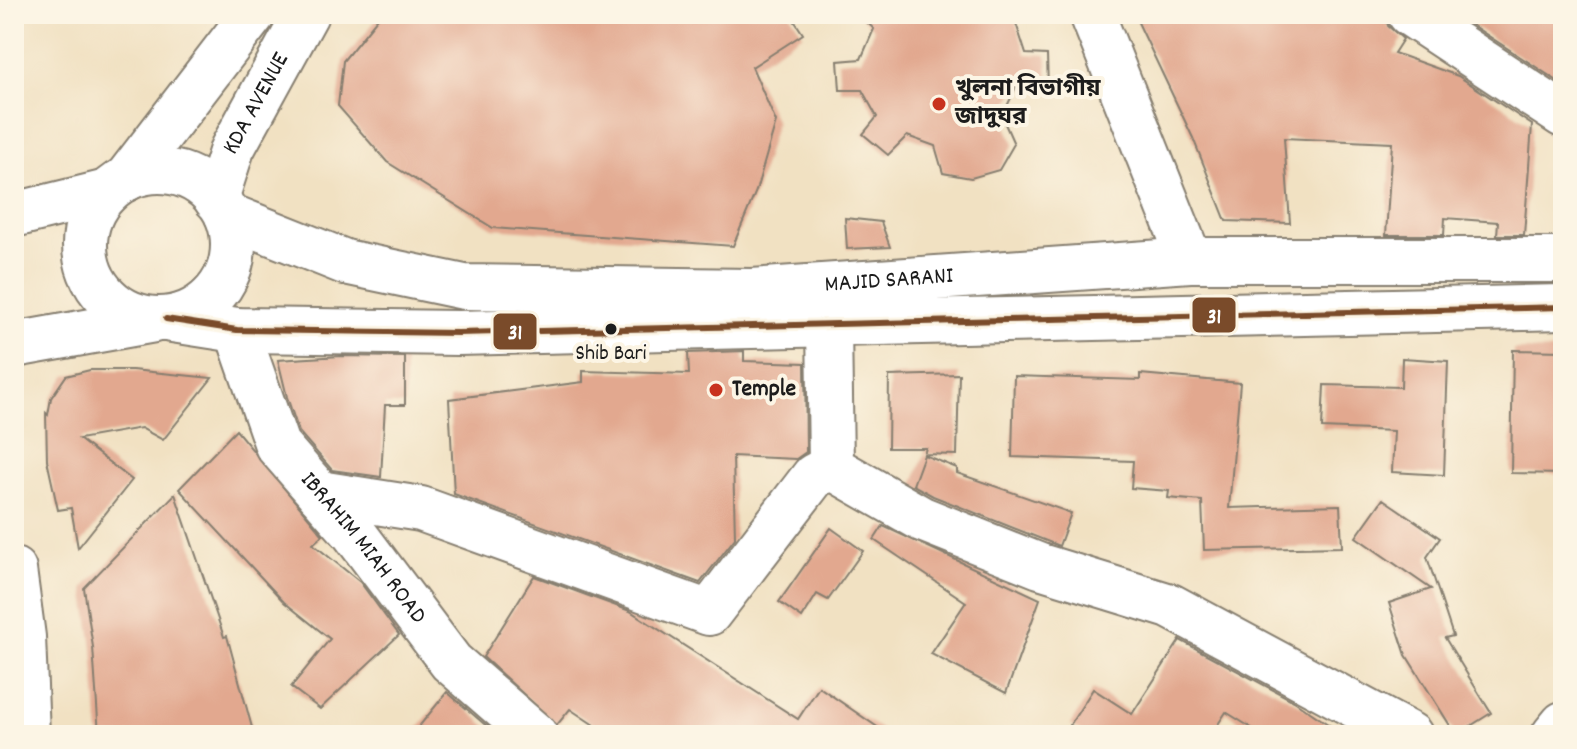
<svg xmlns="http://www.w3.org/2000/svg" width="1577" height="749" viewBox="0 0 1577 749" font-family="Dekko,'Noto Sans Bengali',sans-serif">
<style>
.building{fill:#e2a88f}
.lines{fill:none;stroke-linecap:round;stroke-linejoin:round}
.minor-casing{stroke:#867e6f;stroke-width:48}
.major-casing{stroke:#867e6f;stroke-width:48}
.highway-casing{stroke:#867e6f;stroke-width:48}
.minor{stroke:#fff;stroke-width:44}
.major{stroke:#fff;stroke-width:44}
.highway{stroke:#fff;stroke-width:44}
.bus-1-casing{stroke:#fcf5e5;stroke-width:12}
.bus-1{stroke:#7a4b2a;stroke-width:6}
.poi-dot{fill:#c8321e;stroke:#fcf5e5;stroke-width:3}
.bus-dot{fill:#1c1c1c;stroke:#fcf5e5;stroke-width:3}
.labels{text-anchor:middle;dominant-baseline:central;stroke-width:8;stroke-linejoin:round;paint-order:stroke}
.bus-label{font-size:22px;fill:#1c1c1c;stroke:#fcf5e5}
.poi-label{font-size:24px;font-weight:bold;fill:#1c1c1c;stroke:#fcf5e5;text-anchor:start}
.street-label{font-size:24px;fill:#1c1c1c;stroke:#fcf5e5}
.line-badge{stroke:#fcf5e5;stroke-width:3}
.badge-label{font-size:22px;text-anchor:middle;font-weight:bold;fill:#fff}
</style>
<rect width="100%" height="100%" fill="#fcf5e5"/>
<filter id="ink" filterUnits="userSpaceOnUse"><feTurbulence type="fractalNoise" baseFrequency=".0125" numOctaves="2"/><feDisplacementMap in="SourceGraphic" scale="16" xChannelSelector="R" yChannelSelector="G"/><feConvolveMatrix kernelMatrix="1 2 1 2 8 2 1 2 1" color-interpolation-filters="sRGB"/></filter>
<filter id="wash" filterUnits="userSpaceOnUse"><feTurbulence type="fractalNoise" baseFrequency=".006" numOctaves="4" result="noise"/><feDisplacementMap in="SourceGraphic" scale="32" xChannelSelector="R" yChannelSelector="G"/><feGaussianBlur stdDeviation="1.8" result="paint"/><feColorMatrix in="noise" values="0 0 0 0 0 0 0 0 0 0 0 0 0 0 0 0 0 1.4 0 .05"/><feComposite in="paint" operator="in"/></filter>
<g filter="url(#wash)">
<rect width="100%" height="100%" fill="#f1e1c2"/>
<g id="blocks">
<g class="building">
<polygon points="381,14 790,14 803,34 752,67 776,122 756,191 733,246 493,228 387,162 338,106 343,61"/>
<polygon points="858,14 1013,14 1026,54 1047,55 1048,88 1016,87 1002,117 1014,144 999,170 971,178 943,173 935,146 907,136 888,155 863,134 877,117 862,90 840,90 838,61 861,59 874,29"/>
<polygon points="1134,14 1385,14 1388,26 1403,39 1394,53 1458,76 1532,125 1524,235 1497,235 1498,222 1445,218 1444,235 1386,235 1392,143 1284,138 1290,223 1226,221 1193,138"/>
<polygon points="1455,14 1563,14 1563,83 1562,84"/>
<polygon points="845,218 881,222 890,247 847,249"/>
<polygon points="1513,350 1563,351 1563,474 1511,473"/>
<polygon points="744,351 744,361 805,363 806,452 796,459 733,456 735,538 700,583 454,494 449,399 583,382 583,371 689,374 688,353"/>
<polygon points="341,356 405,357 405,405 385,405 381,477 332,470 299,432 287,397 278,360"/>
<polygon points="1402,358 1448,361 1444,475 1392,472 1394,431 1322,428 1324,385 1401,387"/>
<polygon points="90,370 132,370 212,378 163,440 141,428 79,439 132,480 78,548 71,508 58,510 47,460 46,413 48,415 51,398 66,376"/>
<polygon points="959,374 957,455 924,454 926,448 888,448 889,376"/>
<polygon points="1140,374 1240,383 1229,508 1340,505 1342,547 1204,550 1202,501 1168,498 1169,491 1131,488 1133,461 1012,457 1014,376 1140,380"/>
<polygon points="236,430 323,535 313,544 360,582 399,635 320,709 291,687 330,639 284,602 179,489"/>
<polygon points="924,455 957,468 957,473 1071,513 1059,546 933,496 913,485"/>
<polygon points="175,494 224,637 227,636 254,735 99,735 93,647 84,588"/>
<polygon points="1383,499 1440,538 1427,557 1453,636 1445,638 1491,713 1456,735 1406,655 1389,603 1431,589 1356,537"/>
<polygon points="883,526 1040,599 1006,693 931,654 966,602 874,540"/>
<polygon points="831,528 863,551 828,600 817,594 802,618 779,602"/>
<polygon points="534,576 630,611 798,719 819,687 889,735 609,735 570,709 557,725 483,657"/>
<polygon points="1180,640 1294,701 1344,735 1263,735 1226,712 1211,735 1087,735 1070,725 1093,689 1132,714"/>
<polygon points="447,692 497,735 412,735"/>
</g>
</g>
</g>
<g filter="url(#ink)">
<use href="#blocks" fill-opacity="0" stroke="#867e6f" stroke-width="2"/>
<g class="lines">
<defs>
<g id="minor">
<polyline points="1092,14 1190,260"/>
<polyline points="1410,14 1563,115"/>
<polyline points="829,324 831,467 922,519 1040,566 1170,606 1410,735"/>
<path id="s1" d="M237,330L277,445L354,533L451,662L535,735"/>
<polyline points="319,493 421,509 709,613 814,476 831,467"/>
<polyline points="1554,735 1563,724"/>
</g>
<g id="major">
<circle cx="159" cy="245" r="74"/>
<polyline points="126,179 253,14"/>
<path id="s2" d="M216,199L232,149L306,14"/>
<polyline points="14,215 107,192"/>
<path id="s3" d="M227,215L345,262L464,287L752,291L1190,260H1563"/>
<polyline points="166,319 237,330 458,333 1563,307"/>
<polyline points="14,345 154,320"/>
</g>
<polyline id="highway" points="14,570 23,637 27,735"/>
</defs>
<use href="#minor" class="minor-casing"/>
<use href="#major" class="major-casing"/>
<use href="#highway" class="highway-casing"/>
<use href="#minor" class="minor"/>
<use href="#major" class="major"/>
<use href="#highway" class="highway"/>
<defs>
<polyline id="bus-1" points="166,319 237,330 458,333 1563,307"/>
</defs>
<use href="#bus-1" class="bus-1-casing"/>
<use href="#bus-1" class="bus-1"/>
</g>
</g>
<g class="poi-dot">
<circle cx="939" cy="104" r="8"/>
<circle cx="716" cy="390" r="8"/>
</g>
<circle class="bus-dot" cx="611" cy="329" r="7"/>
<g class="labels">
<g class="bus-label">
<text x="611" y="354">Shib Bari</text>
</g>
<g class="poi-label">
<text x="955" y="90">খুলনা বিভাগীয়<tspan x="955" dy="28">জাদুঘর</tspan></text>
<text x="732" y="390">Temple</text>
</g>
<g class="street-label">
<text stroke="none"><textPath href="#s2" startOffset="104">KDA AVENUE</textPath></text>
<text stroke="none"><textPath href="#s3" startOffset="674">MAJID SARANI</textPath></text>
<text stroke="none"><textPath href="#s1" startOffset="256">IBRAHIM MIAH ROAD</textPath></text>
</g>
</g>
<g class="line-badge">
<rect x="1191" y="296" width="46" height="38" rx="8" fill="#7a4b2a"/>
<rect x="492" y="312" width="46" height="39" rx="8" fill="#7a4b2a"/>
</g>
<g class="badge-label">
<text x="1214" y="323">31</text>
<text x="515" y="339">31</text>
</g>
<rect width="1577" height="749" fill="none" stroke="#fcf5e5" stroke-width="48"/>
</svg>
